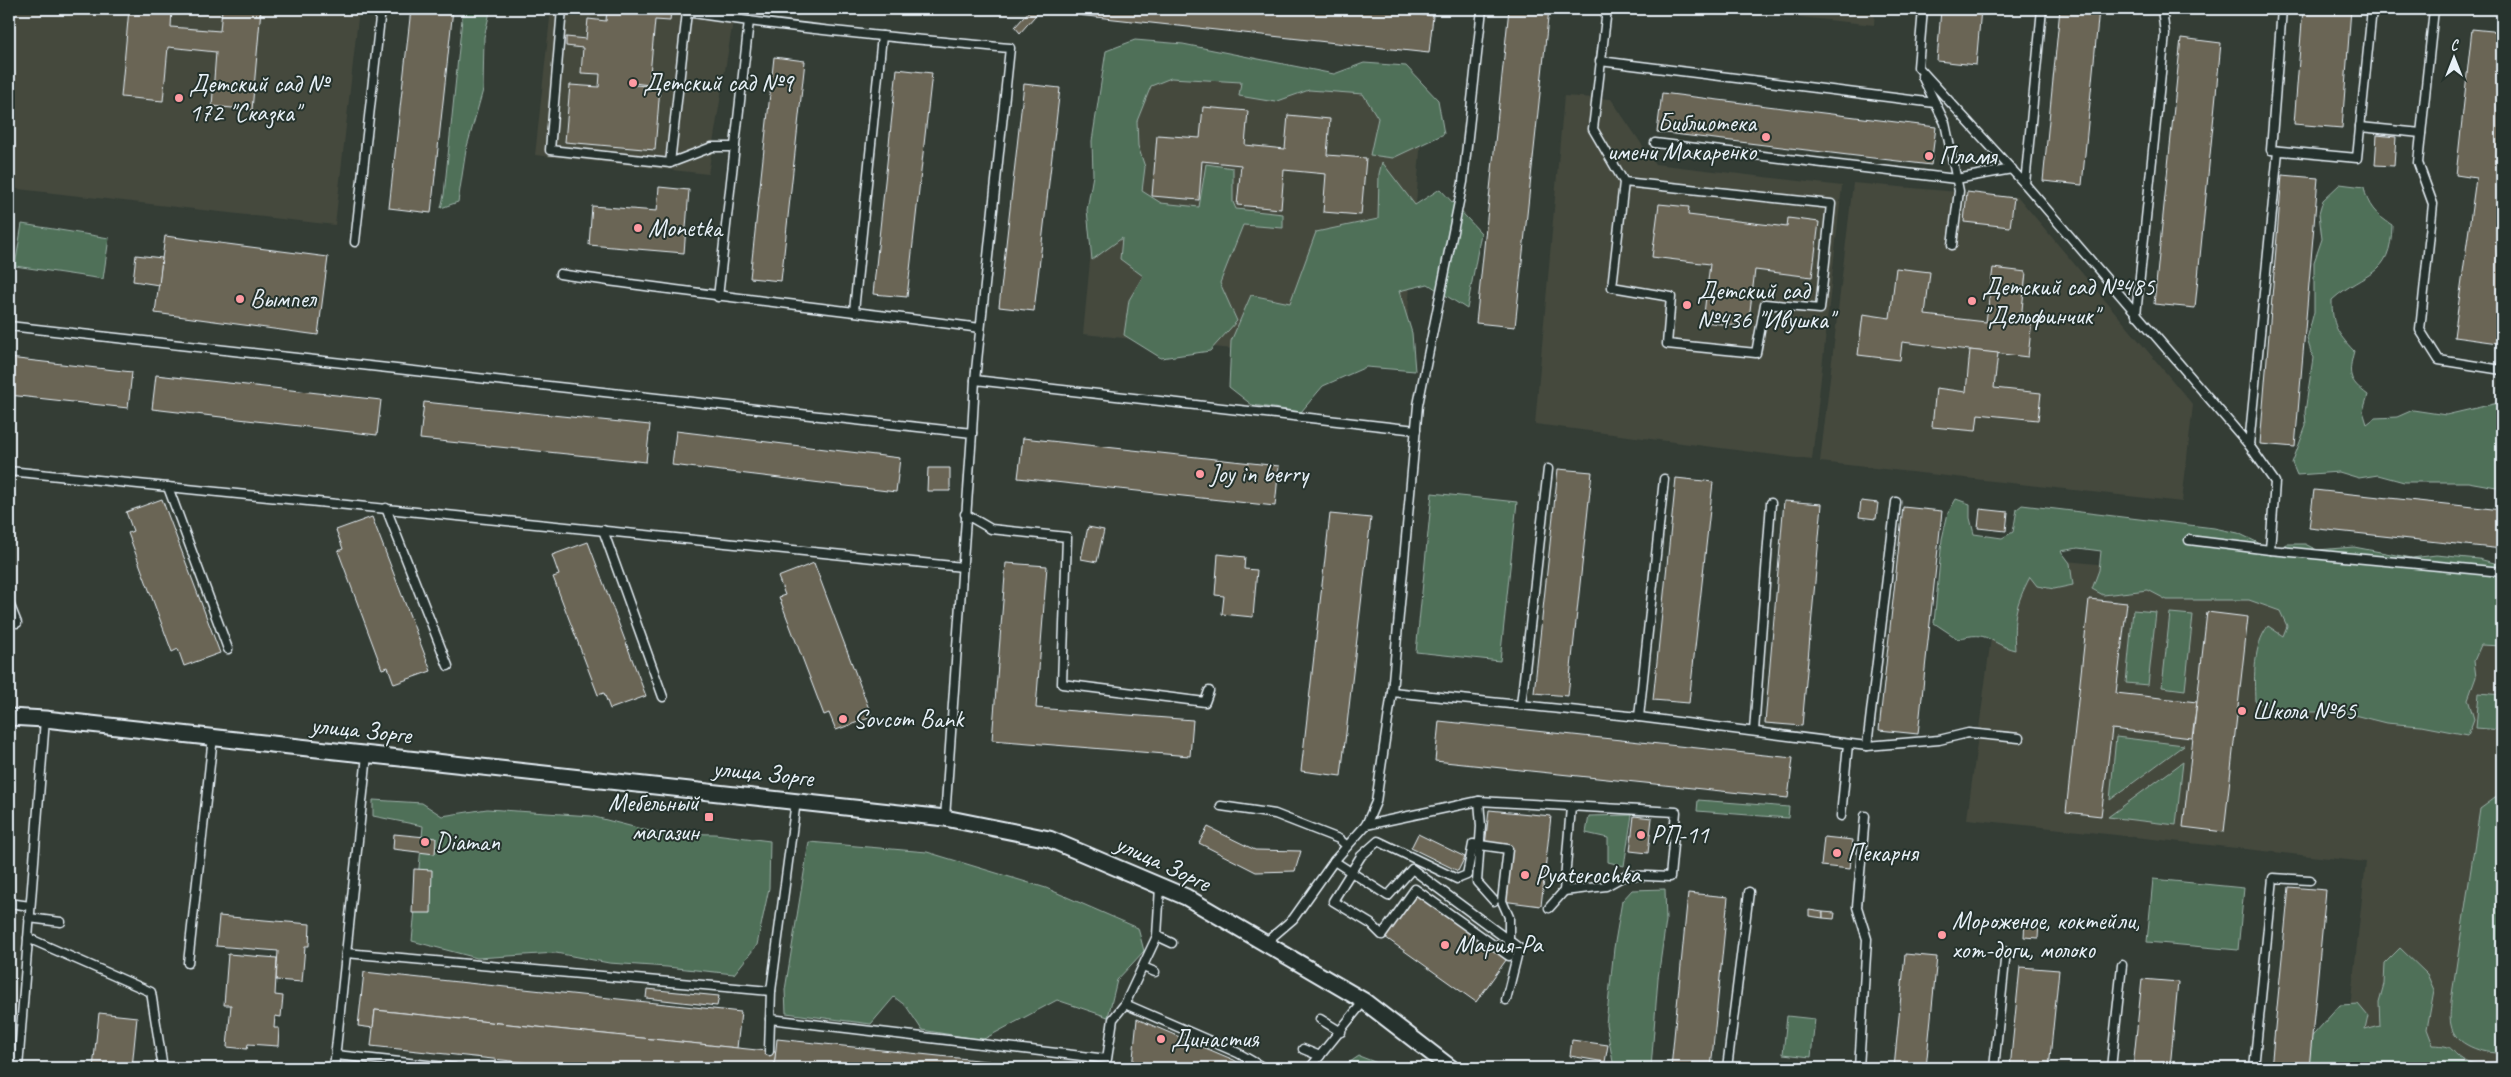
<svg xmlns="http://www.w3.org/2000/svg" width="2511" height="1077" viewBox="0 0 2511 1077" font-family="Caveat,sans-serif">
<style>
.built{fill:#44493e}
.green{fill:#4f7059;stroke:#9cb0a8}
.building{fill:#6b6554;stroke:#e8f1f8}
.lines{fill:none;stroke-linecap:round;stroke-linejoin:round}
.lane-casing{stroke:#e8f1f8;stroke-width:11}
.street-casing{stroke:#e8f1f8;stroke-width:19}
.lane{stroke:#26332d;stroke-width:8}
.street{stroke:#26332d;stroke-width:15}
.poi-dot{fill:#ff9aa2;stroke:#26332d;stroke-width:2}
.labels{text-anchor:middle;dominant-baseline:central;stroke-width:4;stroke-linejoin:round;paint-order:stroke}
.poi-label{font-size:25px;fill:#e8f1f8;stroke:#26332d;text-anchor:start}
.street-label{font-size:25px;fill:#e8f1f8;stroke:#26332d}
</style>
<rect width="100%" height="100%" fill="#343d35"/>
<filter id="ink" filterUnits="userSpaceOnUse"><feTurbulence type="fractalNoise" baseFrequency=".02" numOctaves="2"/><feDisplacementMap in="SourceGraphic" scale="10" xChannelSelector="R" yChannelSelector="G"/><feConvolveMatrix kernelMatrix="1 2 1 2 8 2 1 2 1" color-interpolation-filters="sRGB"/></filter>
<g filter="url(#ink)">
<g class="built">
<polygon points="9,9 359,9 335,225 9,188"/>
<polygon points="551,9 735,9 708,174 535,155"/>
<polygon points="1724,9 1875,9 1874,25"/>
<polygon points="1109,63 1424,97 1404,366 1083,334"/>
<polygon points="1564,96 1611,99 1655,164 1842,186 1812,460 1535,424"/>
<polygon points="1853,183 2018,197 2193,405 2182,502 1820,462"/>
<polygon points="2002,555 2502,602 2502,1068 2412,1068 2344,1062 2366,862 1967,819"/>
</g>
<g class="green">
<polygon points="463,9 492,9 490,12 484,37 483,90 466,150 458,202 441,208 444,195"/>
<polygon points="1135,40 1183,44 1334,74 1364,63 1406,66 1438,100 1444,134 1393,158 1370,155 1378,118 1363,94 1309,90 1275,102 1239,96 1241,82 1171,78 1151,86 1137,121 1138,146 1145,167 1142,191 1161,203 1199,207 1206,164 1233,168 1233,202 1236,209 1283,214 1283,228 1243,225 1220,283 1237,321 1210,351 1161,358 1124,335 1129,300 1143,276 1120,259 1122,238 1092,260 1087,210 1093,175 1092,141 1106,51"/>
<polygon points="1382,162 1415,205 1440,189 1481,233 1467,309 1428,284 1399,291 1412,333 1415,371 1366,367 1323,386 1301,412 1252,405 1229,387 1231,341 1251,295 1290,303 1316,232 1378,219 1379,174"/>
<path d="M2340,184L2364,187C2367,205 2376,215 2392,225C2391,279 2365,270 2332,300C2332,325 2337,333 2354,351C2348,374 2348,380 2368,395L2363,411L2367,424L2375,418L2397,417L2413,410L2446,415L2502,402V488L2468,482H2404L2378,475L2359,478L2339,472L2297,475L2292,463L2306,426L2305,412L2313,358L2307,339L2314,312V262L2322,239L2319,214L2323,200Z"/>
<polygon points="22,224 109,238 103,279 15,266"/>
<polygon points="1432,493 1517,502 1500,661 1416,652"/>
<path d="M1956,499L1970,504V518L1974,534L2002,538L2013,532L2017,509L2022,505L2214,528L2238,533L2275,551L2287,544H2305L2317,550L2354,547L2412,558L2436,555L2479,559L2502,565V646L2481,645L2474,661L2476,677L2468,699L2474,719L2468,735L2421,726L2386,723L2342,712H2306L2273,708L2255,701C2254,676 2253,646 2268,626L2283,636L2287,626L2280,611L2249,600H2167L2148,590L2103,595L2092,589L2099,570L2101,551L2078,548L2061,551L2070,563L2073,585L2054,589L2037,586L2030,577C2015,606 2013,617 2015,650C1989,644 1989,629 1958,639L1934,623L1942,539L1948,513Z"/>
<polygon points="2133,610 2156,612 2148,685 2126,683"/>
<polygon points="2170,613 2193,615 2185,690 2162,687"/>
<polygon points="2479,693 2502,695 2502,730 2476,728"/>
<polygon points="2116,737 2184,745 2110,800"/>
<polygon points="2183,762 2176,825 2108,817"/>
<path d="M2502,793V1053C2484,1054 2454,1045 2451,1025C2449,1017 2451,1008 2451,1001L2480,809Z"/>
<polygon points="373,800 422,803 442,816 487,809 591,816 657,833 715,834 770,841 769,888 757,945 734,974 667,967 609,963 556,953 477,958 412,941 423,826 373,816"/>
<polygon points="1698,800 1789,807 1788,818 1697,811"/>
<polygon points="1632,815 1624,866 1608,862 1608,838 1586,833 1589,816"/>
<polygon points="809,842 927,852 1046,888 1138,928 1144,951 1117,980 1108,1017 1057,1000 982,1040 922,1030 906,1006 894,997 871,1024 786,1013 785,990"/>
<polygon points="2153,879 2244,888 2238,950 2147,942"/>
<polygon points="1665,889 1666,921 1658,978 1651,1068 1608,1068 1613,1062 1606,1024 1614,948 1622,901 1632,890"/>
<path d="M2400,948L2427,974L2434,990L2427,1029L2433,1045C2458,1046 2447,1050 2464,1060C2473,1065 2491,1067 2502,1066V1068H2305L2306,1043L2340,1005L2358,1004L2368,1016L2365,1030L2380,1026L2379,1002L2384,984L2385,963Z"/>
<polygon points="1787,1016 1815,1019 1811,1057 1783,1054"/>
<polygon points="1359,1056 1385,1066 1389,1068 1341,1068"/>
</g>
<g class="building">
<polygon points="129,9 172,9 171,27 220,31 222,9 261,9 252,110 212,106 216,52 168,47 163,101 121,97"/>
<polygon points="411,9 453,9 431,213 389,208"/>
<polygon points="607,9 671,9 670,21 655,20 649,85 634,83 634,85 660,87 655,150 565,142 570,85 599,87 600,74 581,73 583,48 566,46 566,37 586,39 588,19 606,21"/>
<polygon points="1031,9 1041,9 1020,33 1015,27"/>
<polygon points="1078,9 1369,9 1433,16 1429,53 1077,15"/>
<polygon points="1509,9 1549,9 1515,327 1476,323"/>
<polygon points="1941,9 1981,9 1976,65 1937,61"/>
<polygon points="2060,9 2099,9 2082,185 2043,181"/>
<polygon points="2303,9 2351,9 2342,128 2294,124"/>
<polygon points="2472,29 2502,32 2502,312 2498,343 2454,337 2476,178 2456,175"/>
<polygon points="2181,38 2221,43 2195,308 2154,304"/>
<polygon points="774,57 805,61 781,281 750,278"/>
<polygon points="897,69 932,73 907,297 873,294"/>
<polygon points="1024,84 1060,88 1034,311 999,307"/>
<polygon points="1662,93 1936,127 1931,165 1657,132"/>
<polygon points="1203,107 1248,111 1245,145 1285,149 1288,115 1330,119 1327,155 1366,158 1361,215 1323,212 1326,174 1284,170 1281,209 1237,205 1241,165 1202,161 1199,200 1152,196 1157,135 1200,138"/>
<polygon points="2377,135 2396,137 2394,166 2375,165"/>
<polygon points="2282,175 2318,178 2295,447 2260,444"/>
<polygon points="659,187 689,190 684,253 589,245 592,206 657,211"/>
<polygon points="1967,192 2014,198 2010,227 1964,222"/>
<polygon points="1659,204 1689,207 1688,215 1787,227 1788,218 1819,222 1812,277 1755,270 1748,327 1703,322 1710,264 1652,257"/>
<polygon points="165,236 328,257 318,335 155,313"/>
<polygon points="136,255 162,258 159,285 133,281"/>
<polygon points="1896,268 1930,272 1925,315 1986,322 1993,268 2026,272 2021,319 2032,320 2028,357 1902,342 1900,360 1858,355 1863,314 1890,318"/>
<polygon points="1970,350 1998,353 1994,388 2041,393 2038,420 1978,414 1976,431 1932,427 1936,388 1966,392"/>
<polygon points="9,358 132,372 128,408 9,395"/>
<polygon points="156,375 381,400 377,435 152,409"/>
<polygon points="424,402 650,425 646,462 420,439"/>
<polygon points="676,431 900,458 896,492 672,465"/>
<polygon points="1023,438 1279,466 1275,506 1018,478"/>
<polygon points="928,468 950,468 950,491 927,491"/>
<polygon points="1558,469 1592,472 1568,696 1534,693"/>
<polygon points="1676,478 1713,482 1689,703 1653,700"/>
<polygon points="2314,490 2502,510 2502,549 2309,528"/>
<polygon points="162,499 220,653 184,666 178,649 172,652 128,533 133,531 126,512"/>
<polygon points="1784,501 1822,504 1802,726 1765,723"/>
<polygon points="1861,501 1878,503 1876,519 1859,517"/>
<polygon points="1903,507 1942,511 1918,734 1879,730"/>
<polygon points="1980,509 2008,512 2006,531 1978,528"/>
<polygon points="1330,514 1371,518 1341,776 1301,771"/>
<polygon points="372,517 431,671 394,684 388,667 382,669 338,551 343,549 336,530"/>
<polygon points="1088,527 1104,530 1097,562 1081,559"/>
<polygon points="588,542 646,696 610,709 604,693 598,695 553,577 559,575 552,555"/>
<polygon points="1218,554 1245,557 1244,569 1257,570 1253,617 1222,614 1224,596 1215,595"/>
<polygon points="814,563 872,717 836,730 829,713 824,715 779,597 785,595 778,577"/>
<polygon points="1006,563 1047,566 1036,708 1193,720 1190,756 992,740"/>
<polygon points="2089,599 2127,603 2116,693 2197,702 2192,738 2112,729 2101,816 2066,812"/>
<polygon points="2207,612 2248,617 2224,832 2183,827"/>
<polygon points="1439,721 1793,758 1788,798 1435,761"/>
<polygon points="1489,810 1551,816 1541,906 1502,901 1508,849 1485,846"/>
<polygon points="1634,816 1652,818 1648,853 1630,851"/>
<polygon points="1208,827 1255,850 1301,851 1295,871 1256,872 1199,843"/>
<polygon points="394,834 436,838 435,854 393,849"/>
<polygon points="1418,834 1465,857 1458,871 1411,848"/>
<polygon points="1824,837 1853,840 1850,869 1821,866"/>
<polygon points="414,869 432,870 431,913 412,913"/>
<polygon points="2289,887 2326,890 2309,1068 2271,1068"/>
<polygon points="1415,889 1509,956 1476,1002 1382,935"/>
<polygon points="1688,893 1728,897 1711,1068 1671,1068"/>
<polygon points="1809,910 1823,912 1823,918 1809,916"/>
<polygon points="1823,912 1835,913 1834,919 1823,918"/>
<polygon points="219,916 310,924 309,946 305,946 302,982 276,980 278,951 216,946"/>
<polygon points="2025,920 2039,922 2038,938 2024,937"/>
<polygon points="228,954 277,958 275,995 283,996 281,1017 275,1016 274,1028 279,1028 278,1046 248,1044 247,1049 227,1047 231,1005 224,1005"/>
<polygon points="1905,954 1937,957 1926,1068 1894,1068"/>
<polygon points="2020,967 2059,970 2049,1068 2010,1068"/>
<polygon points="364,972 741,1012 737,1048 375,1010 373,1028 358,1026"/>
<polygon points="2142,979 2178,982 2170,1068 2133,1068"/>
<polygon points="647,989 719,996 717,1006 646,998"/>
<polygon points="375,1010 776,1052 774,1068 577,1068 371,1046"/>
<polygon points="99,1013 137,1017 132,1068 93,1068"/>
<polygon points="1137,1019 1234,1060 1247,1068 1132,1068"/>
<polygon points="777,1039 1053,1068 774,1068"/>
<polygon points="1572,1040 1608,1045 1605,1062 1570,1056"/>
</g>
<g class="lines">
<defs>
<g id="lane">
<polyline points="562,9 550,150 670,163"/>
<polyline points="1607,9 1593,129 1624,182 1612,287 1671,297 1667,344 1756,353 1765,304 1820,309 1831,204 1624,182"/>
<polyline points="1923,9 1918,67 2025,184 2249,445 2275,482 2270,550 2502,572"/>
<polyline points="2282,9 2271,150 2357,158 2372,9"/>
<polyline points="2434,9 2418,163 2433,204 2420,330 2439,360 2502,370"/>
<polyline points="1600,61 1935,103"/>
<polyline points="1922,76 1945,123 1959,191 1952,245"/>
<polyline points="2360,127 2421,133"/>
<polyline points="1655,143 1956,179 2012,169"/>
<path d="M735,147H712L670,163L687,12C794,29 902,38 1010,48L975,380"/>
<polyline points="2025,184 2042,9"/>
<polyline points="355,242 381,9"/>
<path d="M560,274C700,295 840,309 980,328"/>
<polyline points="718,297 749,21"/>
<polyline points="854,311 882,36"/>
<polyline points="2136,315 2165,34 2162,9"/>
<polyline points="9,326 972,433 945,818"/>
<polyline points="972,433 975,380 1416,430"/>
<polyline points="2249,445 2278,151"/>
<polyline points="9,471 963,567"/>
<polyline points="168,487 228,649"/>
<polyline points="386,508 448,666"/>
<polyline points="965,514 991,529 1067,537 1062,684 1205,702 1209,691"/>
<polyline points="603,530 663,697"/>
<polyline points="2189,540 2270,550"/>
<polyline points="9,603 17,623"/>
<polyline points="1392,692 1639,717 1867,746 1939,740 1968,733 2019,738"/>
<polyline points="1521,705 1548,469"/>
<polyline points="1639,717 1664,479"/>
<polyline points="1754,731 1771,503"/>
<polyline points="1867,746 1896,502"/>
<polyline points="1479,801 1481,826 1477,882 1494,901"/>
<polyline points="1221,806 1275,814 1339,839 1347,846"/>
<polyline points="1841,816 1848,744"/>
<polyline points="1366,825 1479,801 1676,812 1670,877 1626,875 1606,886 1564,891"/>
<polygon points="1378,841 1457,879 1467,875 1473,844 1508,849 1502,901 1509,917 1509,956 1415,889 1382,935 1371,924 1333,901 1361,856"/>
<polyline points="1334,861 1388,896 1412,869 1519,948 1506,1000"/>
<polyline points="9,903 30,906"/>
<polyline points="1549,908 1564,891 1571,807"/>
<polyline points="29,918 61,922"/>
<polyline points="1157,936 1172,943"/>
<polyline points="28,938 151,992 163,1068"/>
<polyline points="1265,943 1293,919 1334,861 1366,825 1376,802 1392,692 1418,405 1463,182 1482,9"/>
<polyline points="346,953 771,991"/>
<polyline points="188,963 213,737"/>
<polyline points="1143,967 1155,972"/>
<polyline points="1125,1004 1238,1053 1264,1068"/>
<polyline points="770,1019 1107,1059 1113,1019 1125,1004 1157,936 1160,887"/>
<polyline points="1320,1019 1341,1032"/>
<polyline points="1303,1049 1320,1056"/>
<polyline points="769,1051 771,991 796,801"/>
<polyline points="336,1055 455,1068"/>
<polyline points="18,1068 45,719"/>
<polyline points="334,1068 367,755"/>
<polyline points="1310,1068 1364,1001"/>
<polyline points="1727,1068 1749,892"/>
<polyline points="1859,1068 1867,939 1857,907 1865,816"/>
<polyline points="1994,1068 2006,951"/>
<polyline points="2111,1068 2122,965"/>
<polyline points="2254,1068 2273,878 2310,880"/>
</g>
<polyline id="street" points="9,717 45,719 945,818 1049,839 1186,897 1364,1001 1451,1068"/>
</defs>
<use href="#lane" class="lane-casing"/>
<use href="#street" class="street-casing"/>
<use href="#lane" class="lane"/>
<use href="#street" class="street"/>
</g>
</g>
<g class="poi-dot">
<circle cx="633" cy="83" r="5"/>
<circle cx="179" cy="98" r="5"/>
<circle cx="1766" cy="137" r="5"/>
<circle cx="1929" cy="156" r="5"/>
<circle cx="638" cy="228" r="5"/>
<circle cx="240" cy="299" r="5"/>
<circle cx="1972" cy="301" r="5"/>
<circle cx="1687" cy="305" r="5"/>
<circle cx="1200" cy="474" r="5"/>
<circle cx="2242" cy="711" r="5"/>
<circle cx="843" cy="719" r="5"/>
<rect x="704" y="812" width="10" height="10" rx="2.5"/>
<circle cx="1641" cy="835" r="5"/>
<circle cx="425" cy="842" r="5"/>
<circle cx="1837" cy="853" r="5"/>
<circle cx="1525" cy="875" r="5"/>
<circle cx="1942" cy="935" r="5"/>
<circle cx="1445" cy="945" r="5"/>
<circle cx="1161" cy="1039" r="5"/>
</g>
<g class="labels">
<g class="poi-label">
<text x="643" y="83">Детский сад №9</text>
<text x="189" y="84">Детский сад №<tspan x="189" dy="29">172 "Сказка"</tspan></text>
<text x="1756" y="123" text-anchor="end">Библиотека<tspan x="1756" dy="29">имени Макаренко</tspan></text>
<text x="1939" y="156">Пламя</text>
<text x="648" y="228">Monetka</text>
<text x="1982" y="287">Детский сад №485<tspan x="1982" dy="29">"Дельфинчик"</tspan></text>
<text x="1697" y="291">Детский сад<tspan x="1697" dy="29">№436 "Ивушка"</tspan></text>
<text x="250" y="299">Вымпел</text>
<text x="1210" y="474">Joy in berry</text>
<text x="2252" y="711">Школа №65</text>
<text x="853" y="719">Sovcom Bank</text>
<text x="699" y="803" text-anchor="end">Мебельный<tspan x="699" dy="29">магазин</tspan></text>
<text x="1651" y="835">РП-11</text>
<text x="435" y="842">Diaman</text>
<text x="1847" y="853">Пекарня</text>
<text x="1535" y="875">Pyaterochka</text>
<text x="1952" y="921">Мороженое, коктейли,<tspan x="1952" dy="29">хот-доги, молоко</tspan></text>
<text x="1455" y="945">Мария-Ра</text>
<text x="1171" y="1039">Династия</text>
</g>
<g class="street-label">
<text transform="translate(361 730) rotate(6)">улица Зорге</text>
<text transform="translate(763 773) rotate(6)">улица Зорге</text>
<text transform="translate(1163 863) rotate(25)">улица Зорге</text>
</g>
</g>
<rect width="2511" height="1077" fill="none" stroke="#26332d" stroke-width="30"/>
<rect x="15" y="15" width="2481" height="1047" fill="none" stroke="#e8f1f8" stroke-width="2" filter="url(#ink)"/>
<g transform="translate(2454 58)" stroke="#26332d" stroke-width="4" paint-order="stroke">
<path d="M0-4L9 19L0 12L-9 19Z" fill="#e8f1f8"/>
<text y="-8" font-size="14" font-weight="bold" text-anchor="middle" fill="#e8f1f8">С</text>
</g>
</svg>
